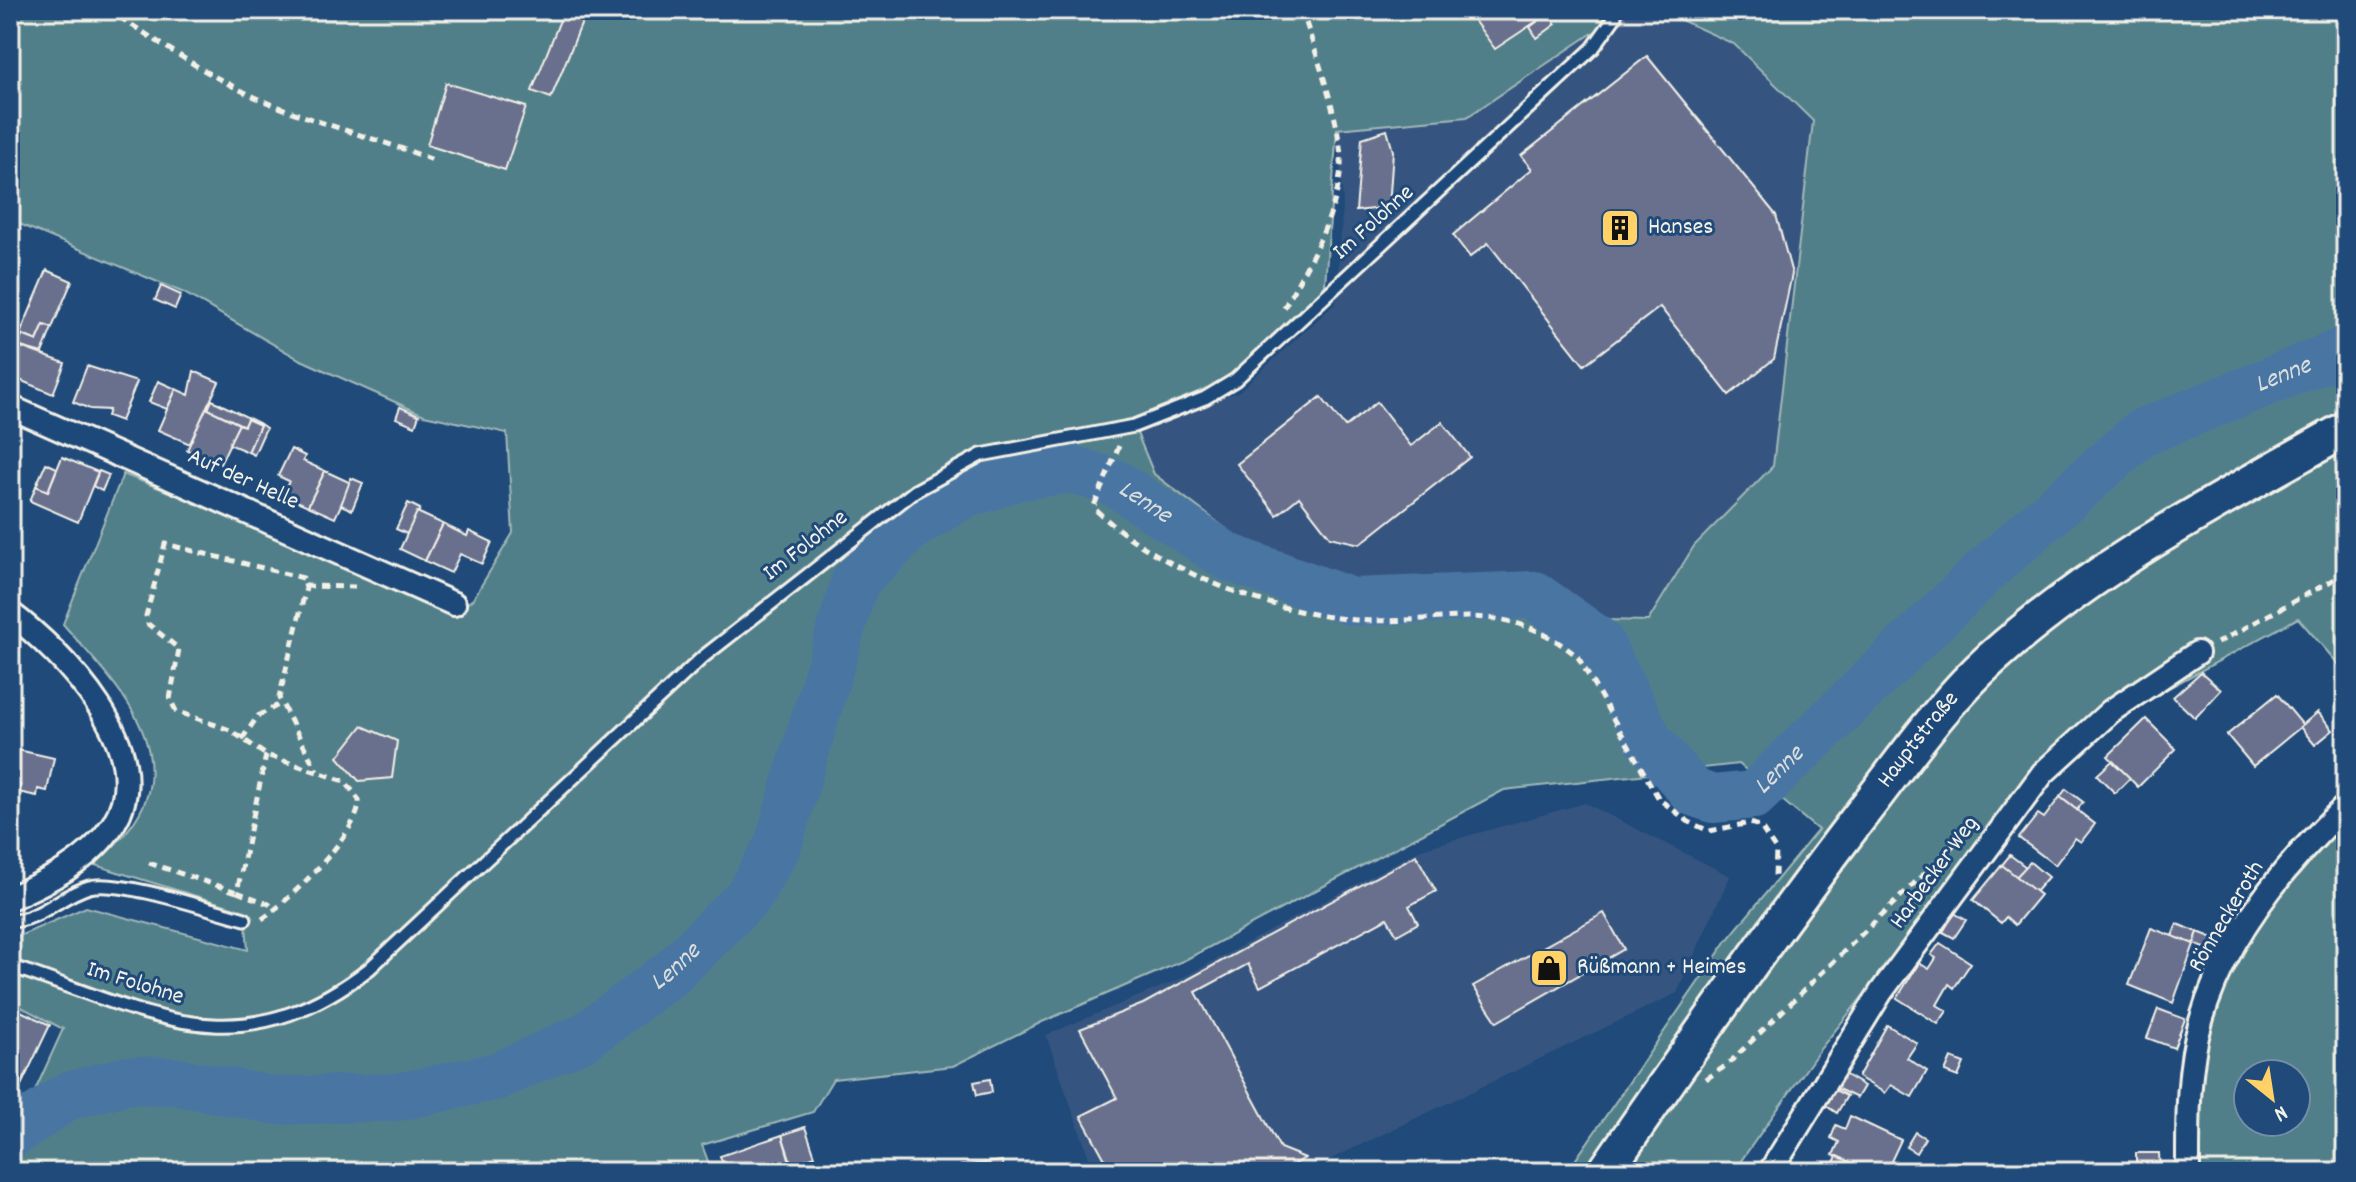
<svg xmlns="http://www.w3.org/2000/svg" width="2356" height="1182" viewBox="0 0 2356 1182" font-family="Dekko,sans-serif">
<style>
.built{fill:#355580}
.green{fill:#517f89;stroke:#a2b8b8;stroke-width:2;fill-rule:evenodd}
.lines{fill:none;stroke-linecap:round;stroke-linejoin:round}
.river{stroke:#4875a3;stroke-width:48}
.building{fill:#69708e;stroke:#f4f1e8;stroke-width:2}
.lane-casing{stroke:#f4f1e8;stroke-width:17}
.street-casing{stroke:#f4f1e8;stroke-width:28}
.primary-casing{stroke:#f4f1e8;stroke-width:40}
.path{stroke:#f4f1e8;stroke-width:5;stroke-dasharray:8 6;stroke-linecap:butt}
.lane{stroke:#1f4a7a;stroke-width:11}
.street{stroke:#1f4a7a;stroke-width:22}
.primary{stroke:#1f4a7a;stroke-width:34}
.labels{text-anchor:middle;dominant-baseline:central;stroke-width:6;stroke-linejoin:round;paint-order:stroke}
.street-label{font-size:24px;fill:#f4f1e8;stroke:#1f4a7a}
.poi-label{font-size:24px;fill:#f4f1e8;stroke:#1f4a7a;text-anchor:start}
.water-label{font-size:26px;font-style:italic;fill:#dadede;stroke:#1f4a7a}
</style>
<rect width="100%" height="100%" fill="#1f4a7a"/>
<filter id="ink" filterUnits="userSpaceOnUse"><feTurbulence type="fractalNoise" baseFrequency=".0125" numOctaves="2"/><feDisplacementMap in="SourceGraphic" scale="16" xChannelSelector="R" yChannelSelector="G"/><feConvolveMatrix kernelMatrix="1 2 1 2 8 2 1 2 1" color-interpolation-filters="sRGB"/></filter>
<g filter="url(#ink)">
<g class="built">
<polygon points="1627,10 1659,10 1734,44 1813,121 1773,466 1694,546 1648,621 1338,614 1154,474 1134,426 1238,392 1336,303 1343,204 1337,129 1467,117"/>
<polygon points="1585,803 1730,876 1677,993 1304,1172 1094,1172 1046,1035 1180,979 1421,849"/>
</g>
<g class="green">
<path d="M10,10H1627L1467,117L1337,129L1324,297L1225,381L1059,449L1134,426L1154,474L1338,614L1648,621L1694,546L1773,466L1813,121L1734,44L1659,10H2346V673L2298,618L2163,691L2043,773L1821,1048L1733,1172H1567L1728,939L1818,830L1739,764L1504,790L1185,960L1042,1022L953,1066L833,1079L813,1112L702,1145L712,1172H10V1146L63,1029L10,1001V940L86,907L248,950L245,911L95,865C114,846 139,823 147,796C167,729 102,670 63,624L123,474L289,539L452,615L473,599L513,533L507,433L424,415L299,359L184,293L10,220Z"/>
<path d="M2346,818V1172H2200L2197,1145L2202,1051L2212,999L2260,913ZM2248,1074H2296V1122H2248Z"/>
</g>
<g class="lines">
<path class="river" id="s1" d="M10,1135L68,1096L128,1080L174,1081L277,1101L398,1097L498,1076L586,1036L671,973L748,897L778,845L855,581L911,527L959,497L1016,477L1071,469L1115,483L1228,557L1352,602L1534,595L1599,641L1650,742L1693,792L1713,799L1754,795L1989,567L2141,433L2346,350"/>
</g>
<g class="building">
<polygon points="564,10 587,10 551,98 532,91"/>
<polygon points="1478,10 1546,10 1549,13 1495,49 1470,15"/>
<polygon points="1549,13 1556,24 1537,38 1530,27"/>
<polygon points="1647,56 1776,215 1792,274 1774,359 1729,395 1660,307 1584,365 1488,243 1470,257 1453,235 1532,169 1521,156"/>
<polygon points="446,83 526,107 505,170 427,145"/>
<polygon points="1387,130 1393,151 1389,207 1356,211 1362,138"/>
<polygon points="47,270 72,281 52,328 44,325 37,341 20,334"/>
<polygon points="161,286 181,295 175,309 155,300"/>
<polygon points="44,325 52,328 42,353 17,346 22,335 37,341"/>
<polygon points="10,327 22,335 13,351 10,350"/>
<polygon points="15,345 65,363 53,394 10,376 10,358"/>
<polygon points="87,366 137,382 121,421 107,416 109,410 90,409 73,402"/>
<polygon points="194,371 219,382 190,444 158,430 176,389 189,395"/>
<polygon points="158,381 176,389 167,409 149,402"/>
<polygon points="1321,397 1345,427 1377,402 1411,446 1442,422 1470,457 1360,544 1330,537 1299,497 1277,515 1237,464"/>
<polygon points="212,400 259,423 266,428 254,455 248,452 260,425 247,419 244,426 208,409"/>
<polygon points="209,402 208,409 239,424 220,464 187,450"/>
<polygon points="400,407 419,415 415,426 396,418"/>
<polygon points="247,419 260,425 248,452 229,444 239,424 244,426"/>
<polygon points="291,449 305,456 303,461 325,471 308,506 283,495 289,481 278,476"/>
<polygon points="62,457 98,472 78,522 30,501 36,486 48,491"/>
<polygon points="46,463 57,468 48,491 36,486"/>
<polygon points="99,471 109,475 102,491 93,486"/>
<polygon points="325,471 351,483 335,518 308,506"/>
<polygon points="351,478 363,483 352,510 341,505"/>
<polygon points="408,503 420,509 407,534 396,529"/>
<polygon points="417,512 443,524 425,561 400,549"/>
<polygon points="443,524 467,536 469,531 492,542 482,564 460,554 451,573 425,561"/>
<polygon points="2201,672 2221,690 2195,718 2173,697"/>
<polygon points="2277,694 2303,725 2253,766 2227,735"/>
<polygon points="2318,712 2333,730 2315,745 2300,727"/>
<polygon points="2146,719 2176,749 2138,787 2108,756"/>
<polygon points="362,726 397,741 392,778 359,781 338,757"/>
<polygon points="18,750 54,758 47,791 38,789 37,796 18,792 20,785 11,783"/>
<polygon points="2112,761 2130,778 2115,793 2097,775"/>
<polygon points="2066,789 2083,802 2077,810 2060,797"/>
<polygon points="2060,797 2095,824 2081,842 2075,838 2055,865 2019,838 2038,814 2044,818"/>
<polygon points="1416,855 1436,891 1409,906 1418,923 1397,935 1387,918 1260,987 1248,964 1196,992 1280,1148 1305,1158 1281,1172 1247,1172 1245,1168 1237,1172 1112,1172 1081,1116 1117,1098 1080,1029 1143,1004"/>
<polygon points="2010,855 2026,867 2016,877 2001,866"/>
<polygon points="2030,862 2048,877 2035,892 2016,877"/>
<polygon points="2002,865 2040,895 2015,925 2006,917 2001,923 1973,900"/>
<polygon points="1604,913 1624,949 1497,1022 1473,986"/>
<polygon points="1954,913 1966,920 1954,938 1943,932"/>
<polygon points="2177,924 2198,932 2194,944 2172,936"/>
<polygon points="2151,928 2194,944 2173,1003 2129,985"/>
<polygon points="2198,932 2216,939 2212,951 2194,944"/>
<polygon points="1940,943 1971,963 1954,988 1949,984 1937,1005 1947,1011 1938,1024 1897,998 1919,963 1929,969 1936,958 1931,955"/>
<polygon points="10,1006 50,1025 15,1098 10,1095"/>
<polygon points="2158,1009 2185,1019 2174,1048 2147,1038"/>
<polygon points="1887,1025 1917,1043 1907,1058 1927,1071 1912,1097 1891,1085 1885,1093 1858,1077"/>
<polygon points="1951,1058 1964,1063 1958,1077 1945,1072"/>
<polygon points="1844,1074 1864,1086 1857,1098 1836,1088"/>
<polygon points="990,1079 992,1092 977,1095 974,1082"/>
<polygon points="1835,1090 1847,1096 1837,1113 1825,1105"/>
<polygon points="1850,1116 1901,1140 1886,1172 1864,1169 1833,1155 1839,1142 1831,1138 1836,1125 1845,1129"/>
<polygon points="805,1127 815,1156 792,1165 782,1135"/>
<polygon points="1915,1132 1925,1138 1916,1153 1906,1147"/>
<polygon points="782,1135 793,1172 726,1172 720,1156"/>
<polygon points="2136,1153 2159,1153 2160,1172 2136,1172"/>
<polygon points="1837,1156 1859,1166 1856,1172 1831,1169"/>
<polygon points="1002,1161 1004,1172 960,1172 960,1166"/>
</g>
<g class="lines">
<defs>
<g id="lane">
<path d="M10,921C39,921 61,895 89,887C120,879 211,910 245,919"/>
<path d="M10,966C149,1012 236,1071 369,969L703,657L915,491L981,455L1134,426L1205,398L1235,380L1593,48L1615,17"/>
</g>
<g id="street">
<polyline points="10,407 454,604"/>
<path d="M10,613C63,653 159,750 114,823C91,860 49,881 10,898"/>
<polyline points="1770,1172 1881,992 2043,773 2111,711 2197,653"/>
<path d="M2188,1172C2188,1122 2187,1069 2201,1021C2225,937 2284,865 2346,806"/>
</g>
<g id="primary">
<path id="s2" d="M1605,1172C1689,1050 1773,929 1863,812C1903,761 1942,703 1991,659C2098,563 2222,499 2346,429"/>
</g>
</defs>
<use href="#lane" class="lane-casing"/>
<use href="#street" class="street-casing"/>
<use href="#primary" class="primary-casing"/>
<g class="path">
<path d="M108,10C160,42 212,80 269,103C322,125 379,139 433,160"/>
<path d="M1284,308C1308,263 1337,217 1341,166C1343,127 1314,49 1302,10"/>
<path d="M1119,446L1094,506L1096,510C1157,569 1272,614 1357,620C1444,626 1502,594 1578,657L1659,799L1689,822L1709,831L1750,823L1760,826L1776,850L1775,876"/>
<polyline points="305,586 355,587"/>
<polyline points="2217,643 2346,573"/>
<polyline points="242,739 258,716 280,704"/>
<polyline points="266,755 237,892 269,904 275,910"/>
<polyline points="149,863 237,892"/>
<path d="M262,919C286,904 363,829 359,800L345,781L266,755L230,730L176,711L170,699L179,649L148,624L146,616L165,544L303,578L306,588L279,698L317,771"/>
<polyline points="1706,1079 1727,1065 1969,830"/>
</g>
<use href="#lane" class="lane"/>
<use href="#street" class="street"/>
<use href="#primary" class="primary"/>
</g>
</g>
<defs>
<symbol id="building-square" viewBox="-11 -11 22 22"><rect x="-9" y="-9" width="18" height="18" rx="4" fill="#ffd166" stroke="#1f4a7a"/><path d="M-4-6H4V6H1V3H-1V6H-4ZM-2.5-4.3h1.7v1.8h-1.7ZM.8-4.3h1.7v1.8H.8ZM-2.5-1h1.7V.8h-1.7ZM.8-1h1.7V.8H.8Z" fill="#111"/></symbol>
<symbol id="shop-square" viewBox="-11 -11 22 22"><rect x="-9" y="-9" width="18" height="18" rx="4" fill="#ffd166" stroke="#1f4a7a"/><path d="M-5-2.5h2.3a2.7 3.5 0 0 1 5.4 0H5L5.5 6h-11ZM-1.5-2.5h3a1.5 2.3 0 0 0-3 0Z" fill="#111"/></symbol>
</defs>
<g fill-rule="evenodd">
<use href="#building-square" x="1598" y="206" width="44" height="44"/>
<use href="#shop-square" x="1527" y="946" width="44" height="44"/>
</g>
<g class="labels">
<g class="street-label">
<text transform="translate(1374 223) rotate(-42)">Im Folohne</text>
<text transform="translate(243 480) rotate(24)">Auf der Helle</text>
<text transform="translate(806 546) rotate(-38)">Im Folohne</text>
<text stroke="none"><textPath href="#s2" startOffset="534">Hauptstraße</textPath></text>
<text transform="translate(1935 873) rotate(-54)">Harbecker Weg</text>
<text transform="translate(2227 917) rotate(-59)">Rönneckeroth</text>
<text transform="translate(135 984) rotate(17)">Im Folohne</text>
</g>
<g class="poi-label">
<text x="1648" y="228">Hanses</text>
<text x="1577" y="968">Rüßmann + Heimes</text>
</g>
<g class="water-label">
<text stroke="none"><textPath href="#s1" startOffset="2902">Lenne</textPath></text>
<text stroke="none"><textPath href="#s1" startOffset="1484">Lenne</textPath></text>
<text stroke="none"><textPath href="#s1" startOffset="2254">Lenne</textPath></text>
<text stroke="none"><textPath href="#s1" startOffset="716">Lenne</textPath></text>
</g>
</g>
<rect width="2356" height="1182" fill="none" stroke="#1f4a7a" stroke-width="40"/>
<rect x="20" y="20" width="2316" height="1142" fill="none" stroke="#f4f1e8" stroke-width="3" filter="url(#ink)"/>
<g transform="translate(2272 1098) rotate(150)"><circle r="38" fill="#1f4a7a" stroke="#748da6" stroke-width="2"/>
<path d="M0-6L14 30L0 20L-14 30Z" fill="#ffd166"/>
<text y="-12" font-size="22" font-weight="bold" text-anchor="middle" fill="#f4f1e8">N</text>
</g>
</svg>
